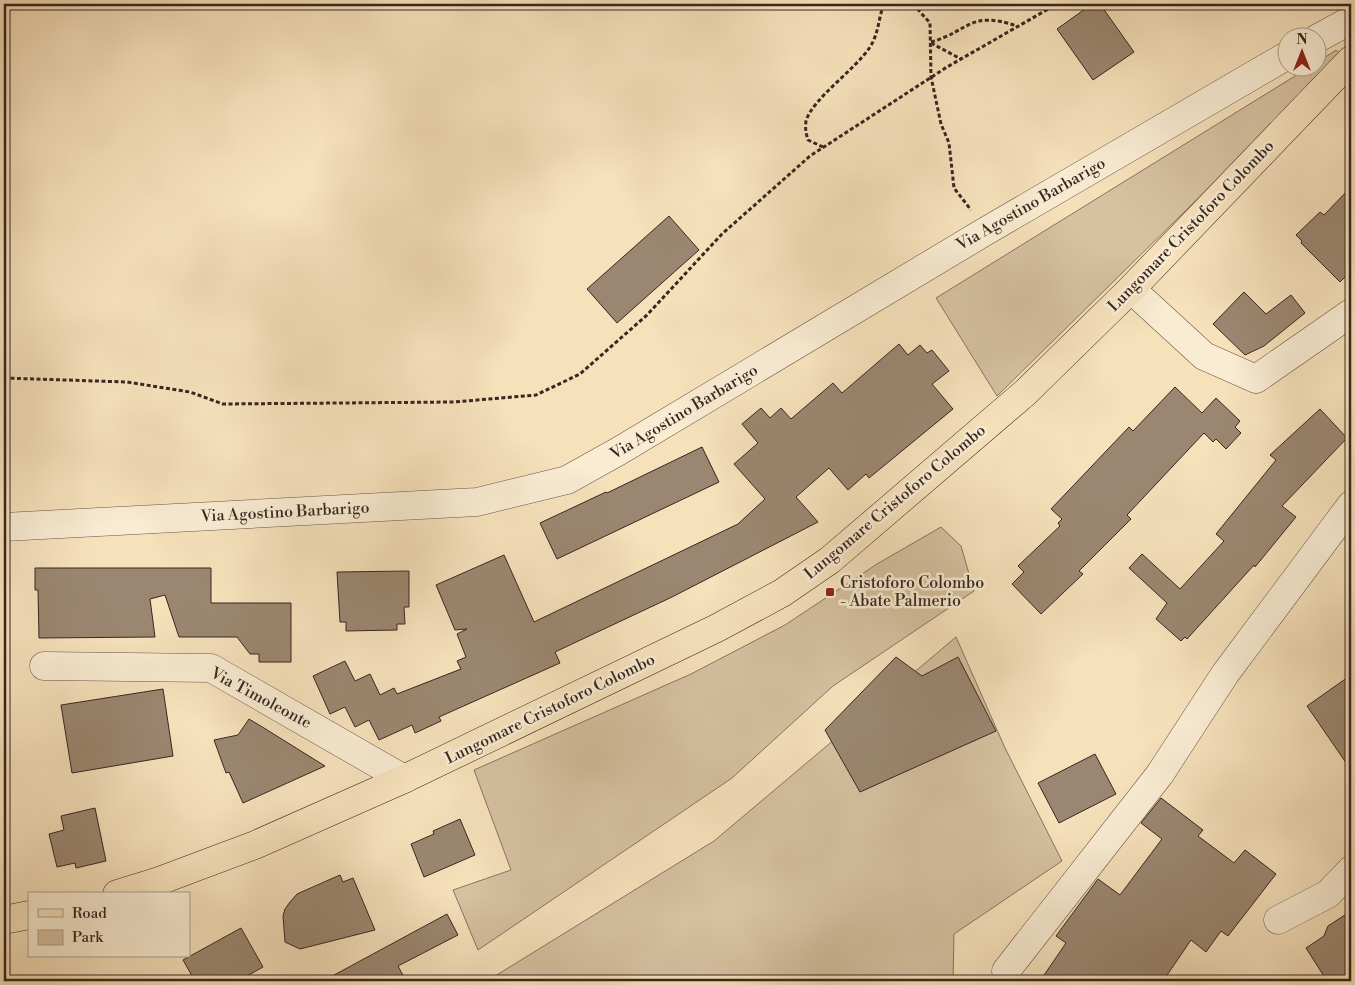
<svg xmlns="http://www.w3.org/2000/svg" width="1355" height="985" viewBox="0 0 1355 985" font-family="'Libre Bodoni',serif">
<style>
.green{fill:#d6c1a1;stroke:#877460}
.building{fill:#9b8771;stroke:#382620}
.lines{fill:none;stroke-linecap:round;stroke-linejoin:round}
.minor-casing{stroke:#685547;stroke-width:29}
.major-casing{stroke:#382620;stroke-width:29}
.path{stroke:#382620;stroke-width:3;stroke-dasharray:4 2.5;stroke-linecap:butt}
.minor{stroke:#f9ecd3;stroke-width:28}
.major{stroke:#f6e1bb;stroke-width:28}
.poi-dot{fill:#8f2418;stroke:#f9ecd3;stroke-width:2}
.labels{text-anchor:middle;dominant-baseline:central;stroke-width:5;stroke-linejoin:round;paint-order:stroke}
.street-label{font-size:16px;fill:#382620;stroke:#f9ecd3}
.poi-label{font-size:16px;fill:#382620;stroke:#f9ecd3;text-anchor:start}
</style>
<rect width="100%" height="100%" fill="#f6e1bb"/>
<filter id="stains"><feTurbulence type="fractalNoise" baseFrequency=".004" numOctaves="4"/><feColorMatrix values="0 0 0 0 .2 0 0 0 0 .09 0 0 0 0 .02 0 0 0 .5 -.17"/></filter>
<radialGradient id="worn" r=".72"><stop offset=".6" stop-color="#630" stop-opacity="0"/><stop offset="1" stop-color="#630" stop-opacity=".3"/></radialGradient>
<g class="green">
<polygon points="1336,50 1343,56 997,396 936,298 1308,68 1318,68 1318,62"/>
<polygon points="941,527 961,546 974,591 833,686 732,778 478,950 453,890 511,870 474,770 691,674 785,625 877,564"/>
<polygon points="956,637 1005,748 1062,861 954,934 953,981 487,981 714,841"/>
</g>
<g class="building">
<polygon points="1092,4 1100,4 1134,52 1093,80 1057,29"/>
<polygon points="1351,187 1351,271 1340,282 1301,243 1302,241 1296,235 1320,212 1324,215"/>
<polygon points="669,216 699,250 617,323 587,289"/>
<polygon points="1244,292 1266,314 1291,295 1305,313 1264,346 1245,355 1213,324"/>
<polygon points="899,344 908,355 920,345 927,353 932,350 949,371 932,384 953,409 869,478 866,474 848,490 829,468 796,497 818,522 672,597 555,652 560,663 439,717 441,721 415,733 412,725 379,740 369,720 355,727 345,707 330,714 313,676 345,661 355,681 370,674 380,695 394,688 397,694 461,669 457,661 466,657 457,634 467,629 455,630 436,585 504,555 534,622 738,524 765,499 734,464 758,443 742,424 761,408 770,418 781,408 791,419 833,383 842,393"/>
<polygon points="1175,387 1202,413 1216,398 1240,421 1235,427 1241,433 1226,449 1216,439 1213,442 1204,433 1127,515 1131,519 1079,571 1083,574 1041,614 1012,584 1024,572 1018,566 1060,526 1058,523 1062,519 1051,509 1129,427 1133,431"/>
<polygon points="1320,409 1347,438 1282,506 1296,517 1255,567 1254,565 1187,639 1185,637 1181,641 1156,619 1167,603 1129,568 1142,554 1180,589 1224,541 1216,534 1276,460 1270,455"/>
<polygon points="702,447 719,482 557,559 540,523 606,492 607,493"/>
<polygon points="35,568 211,568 211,603 291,603 291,662 259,662 259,654 250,654 237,637 179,637 165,595 150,599 155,637 39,638 38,590 35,590"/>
<polygon points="409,571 409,607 404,607 405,624 397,624 397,630 346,631 346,622 340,622 337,572"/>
<polygon points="896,657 922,676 958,657 996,731 860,792 825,730"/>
<polygon points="1351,675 1351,770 1307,706"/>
<polygon points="163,689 173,756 72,773 61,705"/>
<polygon points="249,719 264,728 325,766 243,803 229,772 226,773 214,740 238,735"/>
<polygon points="1095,754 1116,794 1059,823 1038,783"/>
<polygon points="1161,798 1203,830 1198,836 1234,863 1245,850 1276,874 1228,936 1221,931 1206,952 1191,940 1163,981 1040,981 1066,943 1056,936 1098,879 1120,895 1162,839 1141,823"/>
<polygon points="95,808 106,861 76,868 75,863 57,867 49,834 64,830 61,816"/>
<polygon points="460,819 475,855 424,877 411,844 434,834 433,831"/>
<polygon points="340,875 343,882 353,878 375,930 300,949 285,942 283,916 285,909 290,902 297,894"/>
<polygon points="1351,911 1351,972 1336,981 1327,981 1306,948 1324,936 1328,926"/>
<polygon points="447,914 458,935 398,966 406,981 323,981"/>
<polygon points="241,928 263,967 238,981 195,981 183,960"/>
</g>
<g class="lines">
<defs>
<g id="minor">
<polyline points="1318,38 1351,20"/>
<polyline points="1131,289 1204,356 1256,379 1351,313"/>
<polyline points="4,527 477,502 567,480 619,451 986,231 1288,55"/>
<polyline points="44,666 211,668 404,779"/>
<polyline points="1278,920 1328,894 1351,870"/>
<polyline points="1006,971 1160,774 1225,674 1351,505"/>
</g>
<g id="major">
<polyline points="117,894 159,881 255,845 404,779 717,628 782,593 830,560 1026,392 1131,289 1351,60"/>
<polyline points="4,920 29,915"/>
</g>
</defs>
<use href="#minor" class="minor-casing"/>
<use href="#major" class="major-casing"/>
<g class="path">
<polyline points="913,4 930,23 931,77 941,124 949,143 954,188 971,210"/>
<path d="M931,42C970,31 969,10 1017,26"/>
<polyline points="931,43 961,59"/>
<path d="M823,147L808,140C806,134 805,128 806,121C812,99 856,69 870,47C879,33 878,19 884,4"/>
<polyline points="4,378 127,382 190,392 223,404 454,402 536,395 580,374 647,315 722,234 810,156 947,67 1057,4"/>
</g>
<use href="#minor" class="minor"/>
<use href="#major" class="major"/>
</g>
<rect class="poi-dot" x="825" y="587" width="10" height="10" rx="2.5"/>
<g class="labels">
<g class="street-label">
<text transform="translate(1031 204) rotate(-30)">Via Agostino Barbarigo</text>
<text transform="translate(1191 226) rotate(-46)">Lungomare Cristoforo Colombo</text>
<text transform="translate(684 412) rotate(-31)">Via Agostino Barbarigo</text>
<text transform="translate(895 502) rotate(-40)">Lungomare Cristoforo Colombo</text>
<text transform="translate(285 512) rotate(-3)">Via Agostino Barbarigo</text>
<text transform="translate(261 698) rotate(28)">Via Timoleonte</text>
<text transform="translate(550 709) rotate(-26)">Lungomare Cristoforo Colombo</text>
</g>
<g class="poi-label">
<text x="840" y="583">Cristoforo Colombo<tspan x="840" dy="18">- Abate Palmerio</tspan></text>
</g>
</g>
<rect width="1355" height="985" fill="none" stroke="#f6e1bb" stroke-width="20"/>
<rect x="5" y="5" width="1345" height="975" fill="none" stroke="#382620" stroke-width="2.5"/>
<rect x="10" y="10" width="1335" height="965" fill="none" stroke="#382620"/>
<rect x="28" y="892" width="162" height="65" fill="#f9ecd3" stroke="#ac9d8b"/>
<rect x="38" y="909" width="25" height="8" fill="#f6e1bb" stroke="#ac9d8b"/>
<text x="72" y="918" font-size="15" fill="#382620">Road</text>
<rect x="38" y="930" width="25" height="15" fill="#d6c1a1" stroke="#ac9d8b"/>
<text x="72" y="942" font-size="15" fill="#382620">Park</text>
<g transform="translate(1302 52)"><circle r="24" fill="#f9ecd3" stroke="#ac9d8b"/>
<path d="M0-4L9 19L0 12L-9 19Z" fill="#8f2418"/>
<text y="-8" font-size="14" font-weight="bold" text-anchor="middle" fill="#382620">N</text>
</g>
<rect width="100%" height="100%" filter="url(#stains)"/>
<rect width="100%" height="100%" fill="url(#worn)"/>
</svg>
